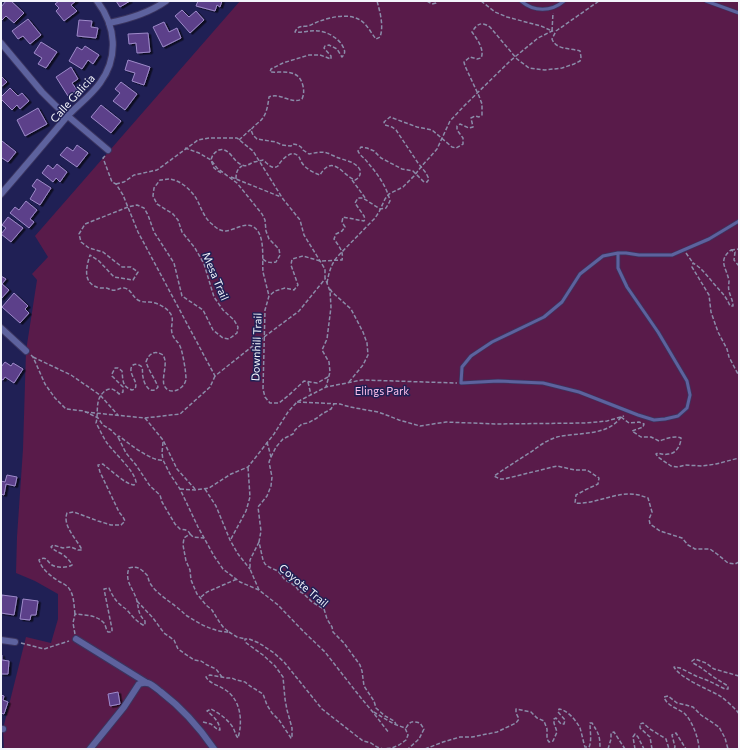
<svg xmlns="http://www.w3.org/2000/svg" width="740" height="750" viewBox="0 0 740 750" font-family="Commissioner,sans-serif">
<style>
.green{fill:#591b4a}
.building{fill:#5b3f8a;stroke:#9e8ac9;filter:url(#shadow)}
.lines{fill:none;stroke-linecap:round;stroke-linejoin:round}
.lane-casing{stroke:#3b3560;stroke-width:4.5}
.street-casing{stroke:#3b3560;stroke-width:8}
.path{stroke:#8b8ca9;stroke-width:1.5;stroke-dasharray:4 2;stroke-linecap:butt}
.lane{stroke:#5d629e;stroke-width:3}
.street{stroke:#5d629e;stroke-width:6}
.labels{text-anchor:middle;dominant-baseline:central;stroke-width:3;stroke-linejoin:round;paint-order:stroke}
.street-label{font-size:11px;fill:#f3f4fb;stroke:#202055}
.park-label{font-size:11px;fill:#fdbee9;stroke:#202055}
</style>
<defs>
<filter id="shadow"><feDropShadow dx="2.5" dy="1.5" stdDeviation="0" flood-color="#0009"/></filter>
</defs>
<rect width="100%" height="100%" fill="#202055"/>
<polygon class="green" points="240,1 739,1 739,749 4,749 3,729 26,637 51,643 58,619 58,594 35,581 16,573 17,537 23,449 26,351 37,280 32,274 48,257 35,236"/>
<g class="building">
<polygon points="6,1 11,1 24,13 14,23 6,16 2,20 1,19 1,7"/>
<polygon points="59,1 76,1 71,5 77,11 64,21 56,11 59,8 55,4"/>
<polygon points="116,1 130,1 120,7"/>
<polygon points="198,1 222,1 220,7 217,5 215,11 196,6"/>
<polygon points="182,10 189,17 196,11 204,20 190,33 175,16"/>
<polygon points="28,19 41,35 30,44 23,36 18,39 12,31"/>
<polygon points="79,20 92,21 91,27 98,28 96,38 77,36"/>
<polygon points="164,22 169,32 177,28 181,38 163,47 153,27"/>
<polygon points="148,33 150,52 137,53 136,43 129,44 128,34"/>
<polygon points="41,42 57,52 46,68 38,64 42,58 34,53"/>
<polygon points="85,46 99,55 93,64 88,60 82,69 69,61 77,47 82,50"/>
<polygon points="128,60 150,67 144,85 132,81 135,73 125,70"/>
<polygon points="71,67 78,79 72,83 77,90 68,96 56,77"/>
<polygon points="1,76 7,82 1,87"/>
<polygon points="121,82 137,94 125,110 113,101 120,93 115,89"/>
<polygon points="10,88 18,96 22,93 29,101 20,109 17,105 12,110 1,99 1,97"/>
<polygon points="101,105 121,121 111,133 91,117"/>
<polygon points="38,108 47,124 25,136 17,120"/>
<polygon points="2,141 16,152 8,162 2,158 1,159 1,142"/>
<polygon points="77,145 88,153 77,167 60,155 67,147 73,151"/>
<polygon points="57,164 67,172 60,182 56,178 53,182 42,173 48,165 53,169"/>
<polygon points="37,179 51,188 40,205 30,199 36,189 32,186"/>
<polygon points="26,201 37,210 30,219 34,222 29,228 10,213 15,207 19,210"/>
<polygon points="8,217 23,228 11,242 1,234 6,228 2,225"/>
<polygon points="1,276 6,279 2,284 9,290 1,299"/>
<polygon points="14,293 28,306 25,309 29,313 20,323 2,307"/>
<polygon points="5,362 11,366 13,363 23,369 14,383 5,377 3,380 1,379 1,367"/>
<polygon points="7,475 17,477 15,486 6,484 4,495 1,494 1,481 5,482"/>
<polygon points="2,595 17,597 14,615 1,613 1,602"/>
<polygon points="23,599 38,601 36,615 31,615 30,620 20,619"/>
<polygon points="1,655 2,655 2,660 9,661 8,674 1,674"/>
<polygon points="118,692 120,704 110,706 108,694"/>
<polygon points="1,695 4,696 3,700 8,702 4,714 1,713"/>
</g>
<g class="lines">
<defs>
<g id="lane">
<path d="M521,1C534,12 551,12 564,1"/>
<polyline points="706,1 739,13"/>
<polyline points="618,253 603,256 580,274 562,302 544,317 492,342 471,356 462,367 461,383 498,381 543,383 579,392 638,415 654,420 665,419 678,416 687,408 690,395 687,381 658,332 627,287 618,268 618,253 626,253 639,255 672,255 709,239 739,221"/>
</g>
<g id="street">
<path d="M109,23C129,19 149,13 166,1"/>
<polyline points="1,43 42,92 56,106 108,150"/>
<path d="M1,194C22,170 43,145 64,120C75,107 90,97 100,83C119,57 116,26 97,1"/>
<polyline points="1,328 26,351"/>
<polyline points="76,639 147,683"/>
<polyline points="1,640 15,642"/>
<polyline points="1,729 3,729"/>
<path d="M90,749L124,707L139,684C142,683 145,682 148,683C153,685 157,689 161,692C182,708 199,727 214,749"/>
</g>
</defs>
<use href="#lane" class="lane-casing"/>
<use href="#street" class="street-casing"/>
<g class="path">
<polyline points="427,1 432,4 436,3 437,1"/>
<polyline points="481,1 495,12 507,17 541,26 552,31 553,13"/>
<polyline points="239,140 251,129"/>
<polyline points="185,148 199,153 211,160 214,168 218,171 223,174"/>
<polyline points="105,156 103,158 112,182 116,184 123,195 138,232 215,376 264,337 299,311 325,279"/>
<polyline points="231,177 281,197"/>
<path d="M236,179C236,173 237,169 242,166"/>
<polyline points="352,180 366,199"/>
<polyline points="116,184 124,182 134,175 157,170 198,140 209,138 237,138 253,151 283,199 300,220 304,235 325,269 325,278 330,291 331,307 327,339 322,350 329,362 330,372 326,387"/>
<polyline points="731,250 739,249"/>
<polyline points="686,253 693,263"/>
<path d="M263,259C267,263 271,263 276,262L280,255L279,249L269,239L266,231L265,220L262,214L237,183L217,168L211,160C212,156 214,152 219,150C230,147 233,162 242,165C246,167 249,164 254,162C257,161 260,161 263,160C268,164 272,170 278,166C281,160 291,150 297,155C300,157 300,160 302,163C306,169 314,173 320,175C333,153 343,176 355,180C359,178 361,175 360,170C356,162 347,161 339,158C335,157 331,154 327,153C321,151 315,153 309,154L303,150L301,147L298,145L293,144L291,146L282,145L276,142L257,139L253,135L251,130C254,125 259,123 262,119C267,113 268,104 269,97C281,92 291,105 302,99C304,94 304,91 303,86C299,68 283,73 270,72L271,69L283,63L309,55H320L331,59V56L324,48L325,46L329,45L337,49L342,57C346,53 345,50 342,45C338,38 326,31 318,31C310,30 303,33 295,32C298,25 302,27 308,26C312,25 316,22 320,21C332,17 348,13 360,20C367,24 371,33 376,39L380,37C384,26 380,12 377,1"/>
<path d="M739,266L734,260L735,252L731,250C717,261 727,268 729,281C729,284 728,287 729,291C730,296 733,300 733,306H730C726,296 722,293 715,285C708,277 702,268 693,263L692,267L709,295L711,312L718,332L727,349L729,357L739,376"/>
<path d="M327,283C329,272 331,265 337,257L375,218L379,212L385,199L389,194L403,187L414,176L421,167L437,149L450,121L464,106L510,61L538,38L552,31H555"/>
<polyline points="330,289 332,292 351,309 363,332 367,343 368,355 363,365 349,382"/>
<path d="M31,355L33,357L45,384L55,398L66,409L84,411L98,418L103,425L111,430L118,437L119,436C128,443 152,462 163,460L170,474L180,489L198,527L214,556L223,569L240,582L259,590L278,605L304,632L325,652L361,698L372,711L389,733"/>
<polyline points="33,357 71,375 100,395 118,415"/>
<path d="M328,377L317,383L304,381L289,395L279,403H270L265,397L263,389L265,310L269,296L275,291L285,288L294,290L298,285L291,265L292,259L303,256L320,261L342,260C344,251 338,245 334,239L336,234L342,231L345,227L342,222L343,217L364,221L365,219L364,216L355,203L358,198H363L380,209L386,208L390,201C387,187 377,173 368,163C365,158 360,156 358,151L361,147L367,148L374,151L381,158L402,169L413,171L424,182H427L429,179L426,173L418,163L396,130L392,127L385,125L384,122L390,117L417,127L432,130L452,147L456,148L463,144V138L457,130V126L460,124L469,128L473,127L471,118L475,116L479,117L482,115V104L479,96L465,66L464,62L470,57L477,59L481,58C485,50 477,39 472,32C477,24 481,21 490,27L517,59L529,68L545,70L562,68L574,64L580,61L581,57L580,51C570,48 556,50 552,39L556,31L599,1"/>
<polyline points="308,382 311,395"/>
<polyline points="297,402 340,404 350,407 378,412 389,416 399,420 420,426 446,422 495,424 586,423 607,421 624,416"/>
<polyline points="85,412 145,418 180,414 210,387 215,376"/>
<path d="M621,417C607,437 577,432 557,437C547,440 539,446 531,452C518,460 506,468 494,476L500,479H504L557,466L575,470H587L599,478L598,484L585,490L576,495L575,503C596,505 617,490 639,495C642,496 645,497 648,498L652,512L649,519L650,524L660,531L682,538L688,545L695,549H710L717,554L728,563L735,564L739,562"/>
<path d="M621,417L629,423L639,422L644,424L643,427L632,431L641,437H651L659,441C666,439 674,435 681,438C681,445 676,454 668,454C664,455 661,454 658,453L656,454L658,457L671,466L678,467L685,465L702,466L716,464L739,458"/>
<polyline points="145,418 163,440 177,469 195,489"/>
<polyline points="163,442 162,453 163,460"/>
<polyline points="267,442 271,457 269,462 272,477 271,486 267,496 258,507 261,531 259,542 263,560 265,564 269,567 278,571 285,580 291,583 296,587 299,591 304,594 312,602 324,609 327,619 332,627 333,632 344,643 360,665 362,671 364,686 374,701 376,708 385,716 394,721 396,724"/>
<polyline points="271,457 276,447 283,439 293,434 295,430 302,424 308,423 317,418 322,414 331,409 334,404"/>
<polyline points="180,489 195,490 209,488 231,474 248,467 274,434 288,412 297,402 326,387 362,380 457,383"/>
<polyline points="205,489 216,506 230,540 238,554 250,569"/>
<polyline points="190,534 193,537 204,538"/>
<polyline points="231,539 246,511 250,497 248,467"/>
<polyline points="259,590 250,569 250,560 259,542"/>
<polyline points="201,597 207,592 237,579"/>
<polyline points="137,601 153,618 164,633 174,640 178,649 194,660 201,661 207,665 216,669 222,677"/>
<path d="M75,614C74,606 74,596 70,590C68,586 64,584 60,582C52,577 42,570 39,560C47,555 47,562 52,565C57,568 67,568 72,565C70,560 64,555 60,553C56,551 54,550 51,547L53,545L63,548L71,547L78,550H82C77,539 62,526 67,513L74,512L98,521L111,525H121L125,521L123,517L119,512L100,472L98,465L103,464L105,466C112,471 125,484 134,485L136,482C134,470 115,454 107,443C103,437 100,430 96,423C99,413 94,399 105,391C107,389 111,388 114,390C116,391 117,392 119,394L123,392V387L112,376V374L115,368H118L122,371C123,380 122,387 132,390L135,389C138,382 132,378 131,371C130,363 138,363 142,367C143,371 142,374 143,377C144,385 151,396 158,387C155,379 149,371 146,362C149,353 155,350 163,355C164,357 165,359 165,361C166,368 162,378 164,385C169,397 185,389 186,379C186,372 183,353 180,346C178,341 173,339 172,333C170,326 175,319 170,313C166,307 156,302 149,302C145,302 143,302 140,301C132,298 132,289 124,288C119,288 116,291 112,290C110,290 108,288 106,288C104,288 102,288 100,288C82,284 86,268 90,255L99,261L114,277L133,280L138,272L131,267H122L103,252L89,248L81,242L79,234L85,224L128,207L137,205L144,208L148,215L154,232L174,263L182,296L203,310L213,330L223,338L229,339L237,333L238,327L234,320L223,310L214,297L204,264L195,248L182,232L178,220L173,214L157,204L153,196L154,188L160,180C163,180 166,179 169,179C180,180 190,189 196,198C201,207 204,218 212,224C216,228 220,231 226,231C236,230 248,219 257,230C265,240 262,260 263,272C265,280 267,288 269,296"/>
<polyline points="229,632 237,637 245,639"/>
<path d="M75,634L73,623L75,614C85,615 97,615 104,623C106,626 106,630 108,632H112V629L104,589L109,588C112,595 116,602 122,606C124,608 125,608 127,610C133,617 135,620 143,625H145V621C138,614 139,610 137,601C134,589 124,582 129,568C138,565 142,570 148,576C148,589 171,602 179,609C183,612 185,615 189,617C201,625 215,632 229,632L224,628L220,623L212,610L206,605L197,594L191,580L190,570L186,561L183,545L184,538L190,534C188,529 184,530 180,529L175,524L162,502L160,495L150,486L136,465L126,453L118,437"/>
<polyline points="21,643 44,649 69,641"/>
<path d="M739,676L714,669L706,663L695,659L692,661L693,663L700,667L715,678L728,686V689H725L709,681L696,676L680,668L674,667C681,679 708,689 720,696C726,700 732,706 737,711L739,714"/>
<path d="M203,722L211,724L218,730H220C219,721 214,717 207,711L211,709C219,713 227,719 232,726C235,730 235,735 238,738C243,721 241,699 224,689C218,685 210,684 206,677L210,675L227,678H232L236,680L241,681L245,682L250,686L263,694L267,705L272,713L279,720L291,738H292V728L287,710L285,699L283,677L275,666L263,655L245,642V639H249L259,643L274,653L284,662L322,709L363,741L371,743L377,747L383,749L392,748L399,745L406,740L408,735L405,728L394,724L372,711"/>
<path d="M406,728C410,721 412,721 420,723L424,729L419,739L408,749"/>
<path d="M425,749L443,742L460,737H472L497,732L516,723L519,719L516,713V709L531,712L537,718L544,721L547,729V739L549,742L553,741L557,732L554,723V719L556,718L561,724H564L565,720L558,712L559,709C567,710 576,720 580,728C582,734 583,741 585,747H589C592,741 590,731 590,723H592C599,734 600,736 600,749"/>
<polyline points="608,749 611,739 611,733 614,732 625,749"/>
<polyline points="635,749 633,737 635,734 638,737 644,749"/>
<polyline points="652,749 650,737 640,728 640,724 643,723 650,729 666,739 669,749"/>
<polyline points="674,749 675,747 672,735 676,733 686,749"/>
<path d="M699,749C699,739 692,720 684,713C677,708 667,706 664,697L668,696L677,703L686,705L693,707L701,715L719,727L725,738L728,749"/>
</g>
<use href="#lane" class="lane"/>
<use href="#street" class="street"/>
</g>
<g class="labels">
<g class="street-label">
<text transform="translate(72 98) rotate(-48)">Calle Galicia</text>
<text transform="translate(216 276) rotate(67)">Mesa Trail</text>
<text transform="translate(256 347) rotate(-88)">Downhill Trail</text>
<text transform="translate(304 585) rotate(40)">Coyote Trail</text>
</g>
<g class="park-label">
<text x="382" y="390">Elings Park</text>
</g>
</g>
<rect width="740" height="750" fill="none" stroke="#f3f4fb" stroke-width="4"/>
</svg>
